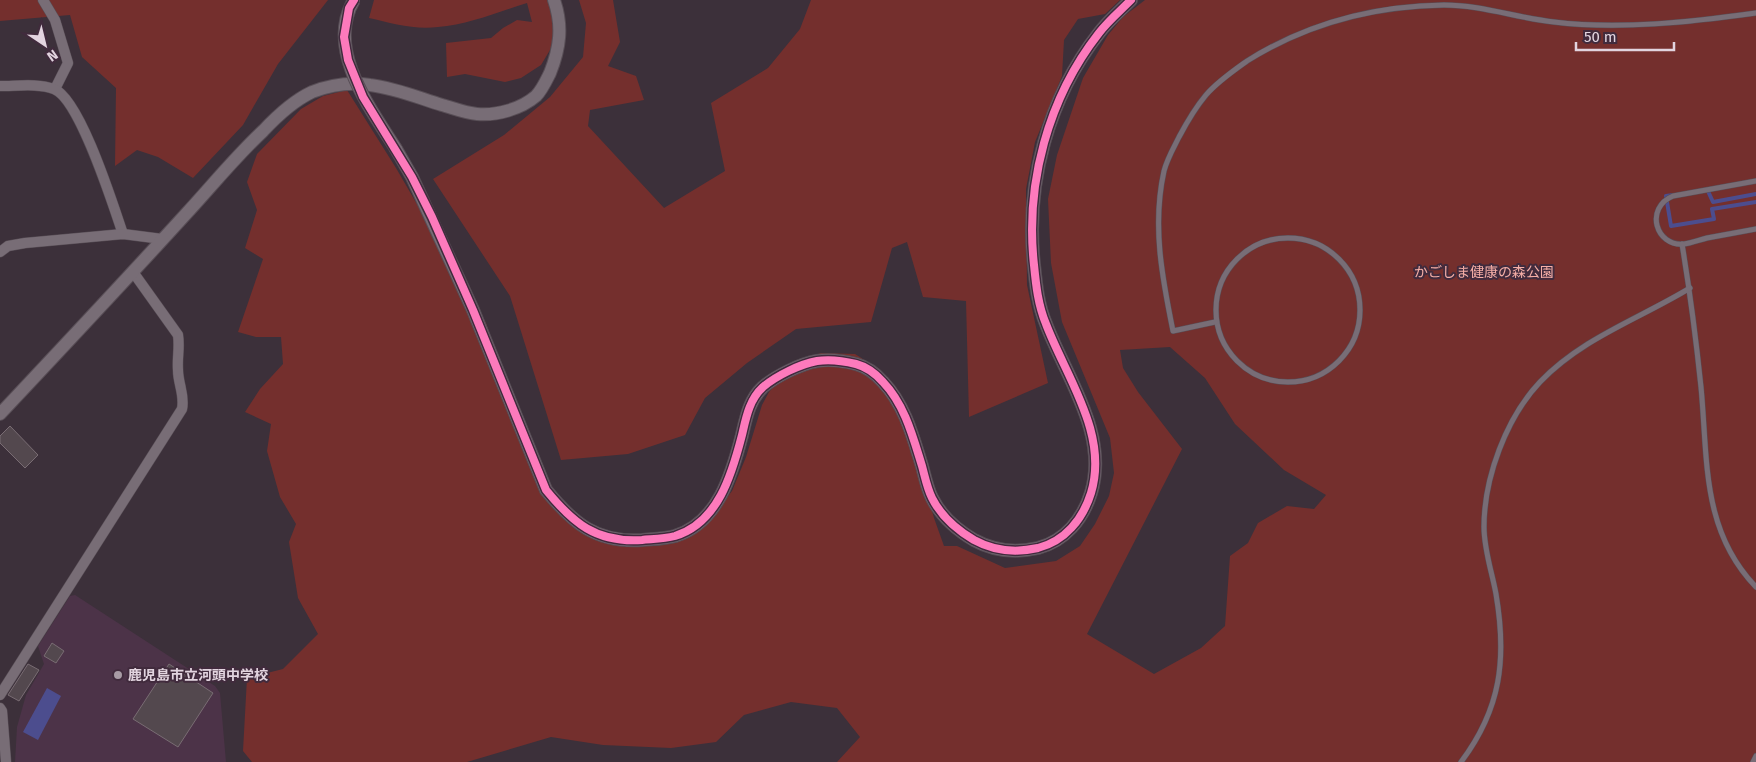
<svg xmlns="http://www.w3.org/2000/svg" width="1756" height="762" viewBox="0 0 1756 762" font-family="'Fira Sans','Noto Sans JP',sans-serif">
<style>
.built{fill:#4c3348}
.green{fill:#742f2d;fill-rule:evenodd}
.water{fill:#4c4d8e}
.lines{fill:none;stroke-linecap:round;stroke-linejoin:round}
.stream{stroke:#4c4d8e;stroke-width:4}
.building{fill:#53484e;stroke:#796c73}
.service-casing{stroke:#584e56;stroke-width:6}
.minor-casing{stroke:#584e56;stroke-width:11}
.tertiary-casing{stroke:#584e56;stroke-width:14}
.service{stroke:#786d76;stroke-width:5}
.minor{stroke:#786d76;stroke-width:10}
.tertiary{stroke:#786d76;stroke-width:12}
.tertiary-bridge-casing{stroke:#584e56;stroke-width:14;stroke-linecap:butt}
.tertiary-bridge{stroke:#786d76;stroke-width:12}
.cycleway-casing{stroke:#412b3d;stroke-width:11}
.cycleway{stroke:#fd7abc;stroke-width:8}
.poi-dot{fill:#a89ba5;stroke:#412b3d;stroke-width:2}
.labels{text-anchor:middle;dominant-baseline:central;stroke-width:4;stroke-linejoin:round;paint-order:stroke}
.park-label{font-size:14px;fill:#f6afa7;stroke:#412b3d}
.poi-label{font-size:14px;font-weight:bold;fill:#e2d4df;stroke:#412b3d;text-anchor:start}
</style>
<rect width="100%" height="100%" fill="#3c303a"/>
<polygon class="built" points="75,595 215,686 220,693 226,762 15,762 17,727 26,695 44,664 38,646 70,596"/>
<g class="green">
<polygon points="0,0 328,0 278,64 243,125 193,178 158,157 137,150 115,166 116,88 82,57 70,15 0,21"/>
<path d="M374,0H551L555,35L550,50L541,65L521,78L505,82L465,74L447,77L446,43L491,38L503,28L517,20L532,22L527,3C498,12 468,25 438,27C414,30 391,23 369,18Z"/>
<polygon points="579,0 613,0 620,42 608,66 636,76 644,100 590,110 588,126 664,208 725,171 711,103 768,68 800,29 811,0 1120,0 1105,14 1078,19 1064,40 1062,76 1035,142 1026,189 1027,285 1048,383 969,417 966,301 923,297 907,242 892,248 871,322 796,329 747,363 705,398 685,435 628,454 561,460 510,296 433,179 504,135 550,97 583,57 586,23"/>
<path d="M1145,0H1756V762H837L860,737L837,708L791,702L744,715L716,742L671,748L603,745L551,737L467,762H252L243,751L247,678L283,669L318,634L298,598L289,542L296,524L280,497L267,451L271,424L245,412L260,389L283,364L281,337H256L238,332L263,259L245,248L257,210L247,182L257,154L301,109L323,96L347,90L396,168L486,323L497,356L548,481L565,505L587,523L644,546L688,538L711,518L732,491L746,457L762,405L769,392L794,362L821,353L855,354L877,368L904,404L934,518L944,546H957L1005,568L1056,561L1080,546L1095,524L1109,496L1114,473L1110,438L1062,322L1051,263L1048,199L1057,155L1083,78L1108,35L1123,17ZM1170,347L1205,378L1235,424L1284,470L1326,495L1314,509L1287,506L1258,523L1248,543L1230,556L1225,626L1201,648L1154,674L1087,634L1182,449L1138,392L1123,368L1120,350Z"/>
</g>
<polygon class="water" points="47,688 61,696 38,740 23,732"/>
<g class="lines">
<g class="stream">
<polyline points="1707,189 1713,202 1756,194"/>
<polyline points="1673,195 1666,196 1671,226 1714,219 1712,209 1756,202"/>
</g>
</g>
<g class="building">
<polygon points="10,426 38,455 25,468 0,443 0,436"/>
<polygon points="52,643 64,651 56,663 44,656"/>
<polygon points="28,664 39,670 19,701 8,695"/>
<polygon points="169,664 213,693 178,747 133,719"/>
</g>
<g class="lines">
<defs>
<g id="service">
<path d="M1756,181L1673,196C1644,208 1656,247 1684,244C1692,243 1699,240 1707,238C1723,235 1740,232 1756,229"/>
<circle cx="1288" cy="310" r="72"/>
<path d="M1682,244C1690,292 1696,339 1701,387C1708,459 1701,530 1756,587"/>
<path d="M1215,322L1173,331C1162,277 1152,225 1164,171C1167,159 1174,147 1179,137C1187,122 1195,108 1206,95C1217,82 1233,71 1247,61C1306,24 1374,6 1444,5C1481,5 1517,18 1554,22C1619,30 1691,22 1756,13"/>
<path d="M1461,762C1501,709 1507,659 1496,594C1492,572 1484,550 1484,527C1484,478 1506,418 1540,382C1582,338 1639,319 1690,288"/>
<polyline points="1753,762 1756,756"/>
</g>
<g id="minor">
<polyline points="43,0 55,20 68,63 55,89"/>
<path d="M0,86C17,86 38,83 54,89C80,99 113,205 123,234"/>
<polyline points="0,252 8,246 25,243 123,234 162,239"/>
<path d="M0,695L182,409C185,395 178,384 178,370C177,357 180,348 178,335L133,272"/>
<polyline points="0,708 2,711 6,762"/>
</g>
<g id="tertiary">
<path d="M396,149L412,177L473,310L546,490C573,523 596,543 642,540C652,539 664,539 675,536C718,523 732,474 742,435C746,418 749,400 763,387C776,376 800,364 817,361C829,359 844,361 856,364C867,367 876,374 883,382C905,405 913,437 922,466C925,477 927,488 932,498C941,516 957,530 974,540C994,551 1016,553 1038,548C1065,541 1083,519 1091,493C1109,434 1066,377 1046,324C1038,305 1036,285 1034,265C1025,184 1048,98 1099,33C1108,21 1120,11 1131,0"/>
<path d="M0,414C62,348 124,282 185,215C211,187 235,157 263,131C277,116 293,101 312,92C330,85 351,82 370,85C395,88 419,98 442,105C453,108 465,113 477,114C496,116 521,109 536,96C542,90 546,81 550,73C560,48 563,26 554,0"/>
</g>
</defs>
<use href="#service" class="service-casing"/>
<use href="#minor" class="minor-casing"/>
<use href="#tertiary" class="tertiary-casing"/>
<use href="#service" class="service"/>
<use href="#minor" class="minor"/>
<use href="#tertiary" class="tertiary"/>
<defs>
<path id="tertiary-bridge" d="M354,0C325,49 370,108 396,149"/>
</defs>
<use href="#tertiary-bridge" class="tertiary-bridge-casing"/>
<use href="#tertiary-bridge" class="tertiary-bridge"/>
<defs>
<path id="cycleway" d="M354,0L349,8L344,37L348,60L363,97L412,177L432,217L473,310L546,490C573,523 596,543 642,540C652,539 664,539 675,536C718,523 732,474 742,435C746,418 749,400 763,387C776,376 800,364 817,361C829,359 844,361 856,364C867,367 876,374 883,382C905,405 913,437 922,466C925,477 927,488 932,498C941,516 957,530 974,540C994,551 1016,553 1038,548C1065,541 1083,519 1091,493C1109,434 1066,377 1046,324C1038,305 1036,285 1034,265C1025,184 1048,98 1099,33C1108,21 1120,11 1131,0"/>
</defs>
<use href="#cycleway" class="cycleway-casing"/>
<use href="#cycleway" class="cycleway"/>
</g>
<circle class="poi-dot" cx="118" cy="675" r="5"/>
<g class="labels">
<g class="park-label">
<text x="1484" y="272">かごしま健康の森公園</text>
</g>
<g class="poi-label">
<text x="128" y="675">鹿児島市立河頭中学校</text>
</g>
</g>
<g transform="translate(45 45) rotate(145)" stroke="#412b3d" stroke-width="4" paint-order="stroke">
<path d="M0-4L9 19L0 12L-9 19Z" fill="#e2d4df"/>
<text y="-8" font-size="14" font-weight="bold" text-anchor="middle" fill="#e2d4df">N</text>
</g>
<path d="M1576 42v8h98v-8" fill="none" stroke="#e2d4df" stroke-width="2.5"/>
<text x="1584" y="42" font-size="15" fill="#e2d4df" stroke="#412b3d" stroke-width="4" paint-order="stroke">50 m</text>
</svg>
